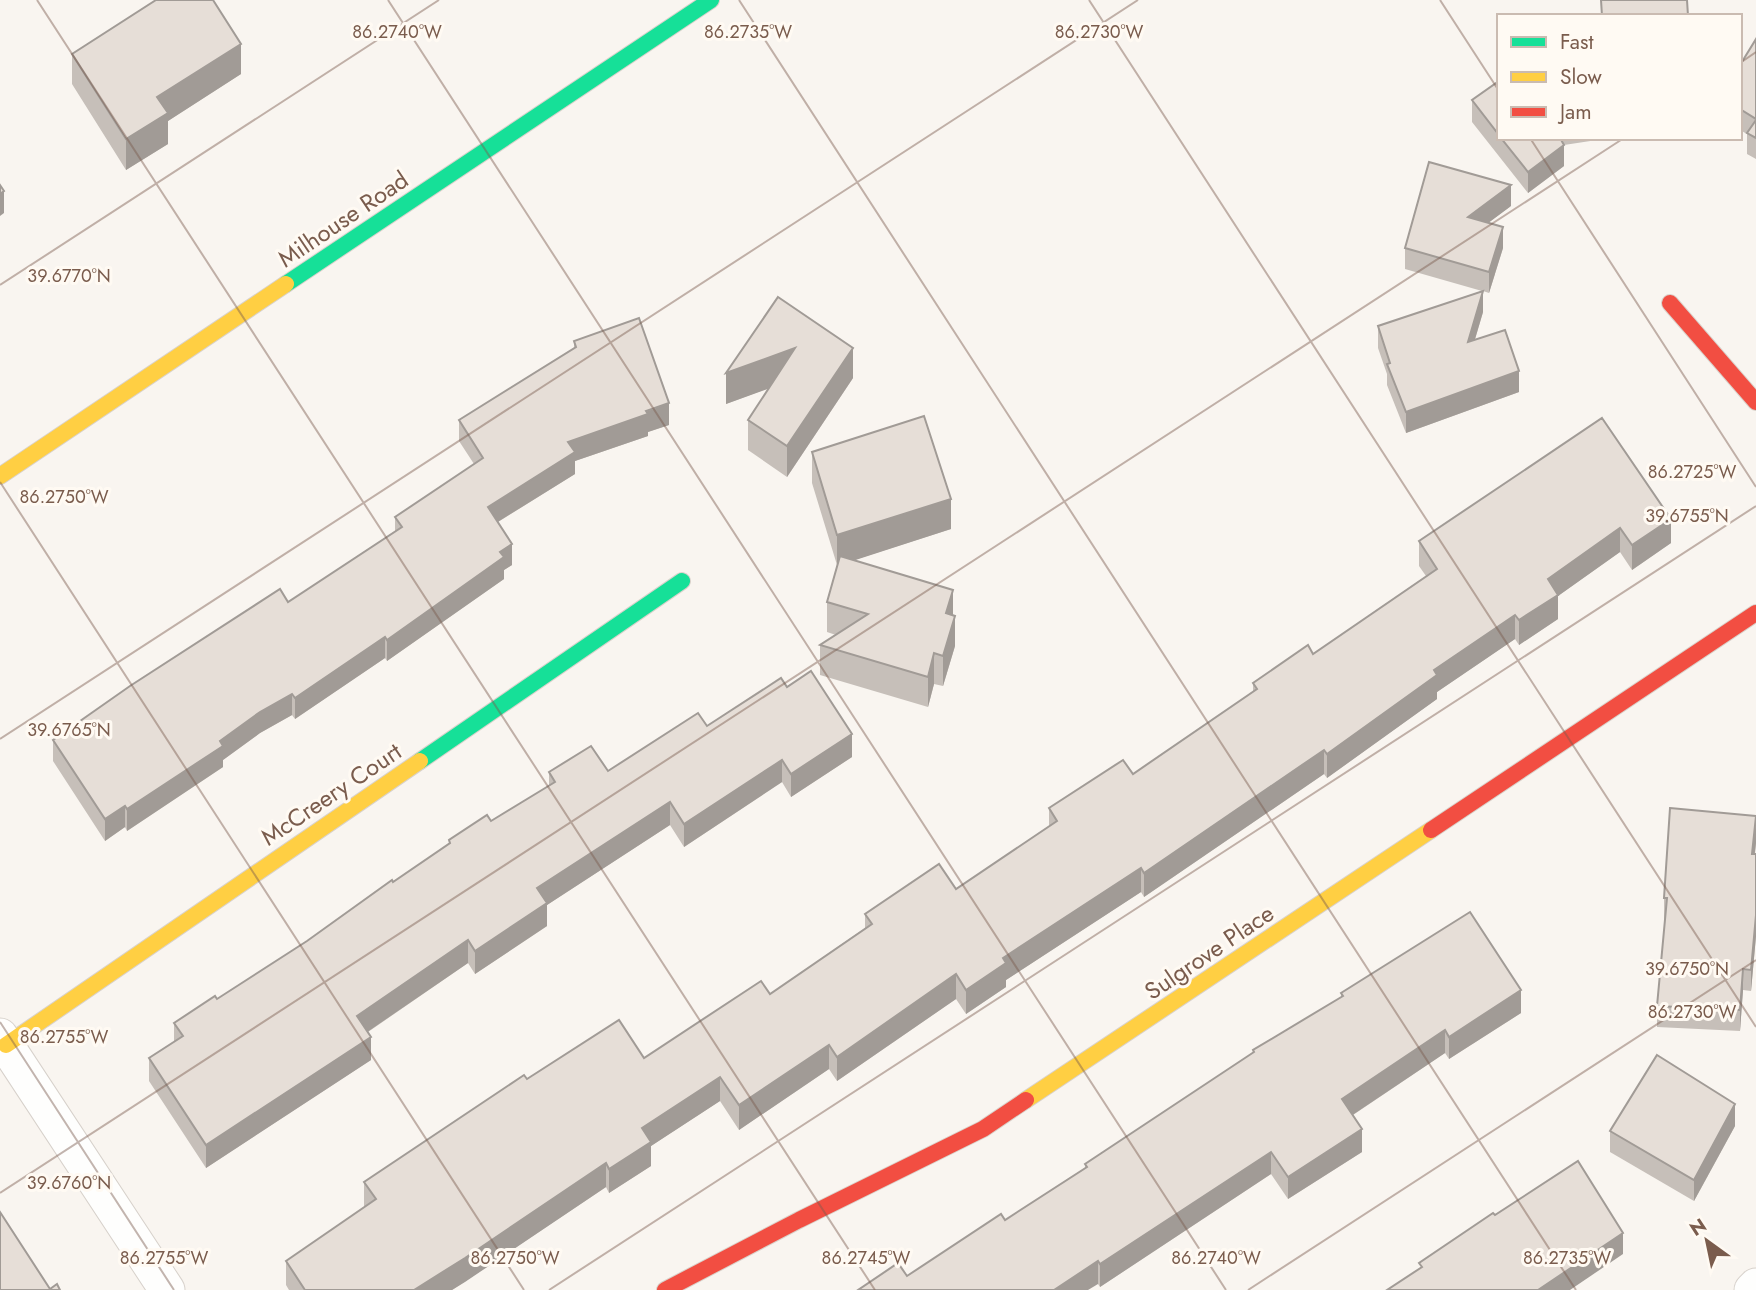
<svg xmlns="http://www.w3.org/2000/svg" width="1756" height="1290" viewBox="0 0 1756 1290" font-family="Jost,sans-serif">
<style>
.lines{fill:none;stroke-linecap:round;stroke-linejoin:round}
.street-casing{stroke:#d7d1cb;stroke-width:37}
.fast-casing{stroke:#d9d2cb;stroke-width:18}
.slow-casing{stroke:#d9d2cb;stroke-width:18}
.jam-casing{stroke:#d9d2cb;stroke-width:18}
.street{stroke:#fefefd;stroke-width:35}
.fast{stroke:#16e098;stroke-width:16}
.slow{stroke:#ffcf43;stroke-width:16}
.jam{stroke:#f24e42;stroke-width:16}
.wall{fill:#c6bfb9}
.shaded-wall{fill:#a19b96}
.building{fill:#e6ded7;stroke:#a19b96;stroke-width:2}
.ticks{fill:none;stroke:#7a5c4d;stroke-width:2;stroke-opacity:0.45}
.labels{text-anchor:middle;dominant-baseline:central;stroke-width:6;stroke-linejoin:round;paint-order:stroke}
.street-label{font-size:24px;fill:#7a5c4d;stroke:#fffaf3}
.ticks-label{font-size:18px;text-anchor:middle;fill:#7a5c4d;stroke:#fffaf3;stroke-width:6;stroke-linejoin:round;paint-order:stroke}
</style>
<rect width="100%" height="100%" fill="#f9f5f0"/>
<g class="lines">
<defs>
<g id="street">
<polyline points="0,1036 167,1290"/>
<polyline points="1752,1290 1756,1286"/>
</g>
<g id="fast">
<polyline points="286,284 711,0"/>
<polyline points="420,761 682,581"/>
</g>
<g id="slow">
<polyline points="0,476 286,284"/>
<polyline points="6,1045 420,761"/>
<polyline points="1026,1100 1431,830"/>
</g>
<g id="jam">
<polyline points="1670,303 1756,402"/>
<polyline points="1431,830 1756,613"/>
<polyline points="665,1290 799,1220 983,1129 1026,1100"/>
</g>
</defs>
<use href="#street" class="street-casing"/>
<use href="#fast" class="fast-casing"/>
<use href="#slow" class="slow-casing"/>
<use href="#jam" class="jam-casing"/>
<use href="#street" class="street"/>
<use href="#fast" class="fast"/>
<use href="#slow" class="slow"/>
<use href="#jam" class="jam"/>
</g>
<g class="wall">
<polygon points="1756,39 1756,159 1747,154 1747,134 1740,130 1740,65"/>
<polygon points="72,54 241,74 168,121 168,144 126,170 72,84"/>
<polygon points="1499,81 1499,138 1597,138 1597,140 1564,145 1564,166 1528,193 1472,122 1472,100"/>
<polygon points="1511,206 1488,223 1503,248 1489,293 1483,291 1483,312 1475,339 1519,392 1406,433 1387,385 1387,374 1378,348 1378,326 1482,291 1405,269 1405,248"/>
<polygon points="574,341 669,425 648,432 648,436 575,461 575,474 498,522 512,565 504,570 504,579 387,661 385,658 295,719 292,715 260,733 223,760 223,767 127,831 125,827 105,841 53,761 53,740 288,602 395,531 395,517 474,464 459,441 459,420 574,348"/>
<polygon points="726,373 853,378 787,477 748,450 748,420 769,388 726,404"/>
<polygon points="1602,418 1671,543 1632,570 1620,552 1558,596 1558,619 1519,645 1515,639 1437,692 1437,699 1327,778 1324,774 1144,897 1141,892 1006,980 1006,987 966,1014 956,999 837,1081 829,1069 739,1130 720,1101 651,1146 651,1166 609,1193 606,1187 452,1290 289,1290 286,1285 286,1261 364,1207 364,1182 527,1079 644,1058 770,994 865,928 865,914 956,889 1049,826 1049,808 1133,774 1253,692 1253,683 1313,654 1426,576 1419,566 1419,541"/>
<polygon points="812,452 951,529 854,560 953,615 955,646 943,686 934,684 928,707 820,675 820,645 836,635 827,632 827,602 837,565 812,483"/>
<polygon points="787,687 852,757 791,797 782,782 684,847 670,825 547,905 547,926 475,974 468,963 368,1032 371,1060 206,1168 149,1081 149,1058 174,1042 174,1023 217,999 307,941 449,844 449,840 491,821 549,786 549,772 608,771 707,726"/>
<polygon points="1756,816 1756,843 1755,854 1756,854 1756,936 1751,991 1743,990 1740,1031 1657,1027 1657,1006 1665,919 1664,919 1664,898"/>
<polygon points="1341,993 1521,1013 1449,1059 1445,1053 1353,1115 1362,1152 1288,1199 1271,1174 1100,1287 1098,1284 907,1276 1005,1220 1085,1168 1085,1164 1253,1053 1253,1050 1341,997"/>
<polygon points="1735,1126 1694,1201 1610,1152 1610,1131"/>
</g>
<g class="shaded-wall">
<polygon points="241,44 241,74 168,121 168,144 126,170 126,139 157,97"/>
<polygon points="1564,145 1564,166 1528,193 1528,172"/>
<polygon points="1511,185 1511,206 1468,238 1468,217"/>
<polygon points="4,191 4,213 0,216 0,194"/>
<polygon points="1503,227 1503,248 1489,293 1489,272"/>
<polygon points="1483,291 1483,312 1468,363 1468,342"/>
<polygon points="795,348 795,379 726,404 726,373"/>
<polygon points="853,348 853,378 787,477 787,446"/>
<polygon points="1519,371 1519,392 1406,433 1406,412"/>
<polygon points="669,403 669,425 648,432 648,436 575,461 575,474 488,528 488,507 568,442"/>
<polygon points="951,499 951,529 837,566 837,535"/>
<polygon points="1671,519 1671,543 1632,570 1632,545"/>
<polygon points="1620,528 1620,552 1558,596 1558,619 1519,645 1519,620 1548,579"/>
<polygon points="512,544 512,565 504,570 504,579 387,661 387,640 500,552"/>
<polygon points="953,590 953,620 946,613"/>
<polygon points="1515,615 1515,639 1437,692 1437,699 1327,778 1327,754 1434,670"/>
<polygon points="955,616 955,646 943,686 943,656"/>
<polygon points="385,637 385,658 295,719 295,698"/>
<polygon points="934,653 934,684 928,707 928,677"/>
<polygon points="292,694 292,715 260,733 223,760 223,767 127,831 127,809 260,712"/>
<polygon points="852,734 852,757 791,797 791,774"/>
<polygon points="1324,750 1324,774 1144,897 1144,873"/>
<polygon points="782,760 782,782 684,847 684,824"/>
<polygon points="670,802 670,825 547,905 547,926 475,974 475,951 537,888"/>
<polygon points="125,806 125,827 105,841 105,819"/>
<polygon points="1756,822 1756,843 1752,875 1752,854"/>
<polygon points="1141,868 1141,892 1006,980 1006,987 966,1014 966,990 1003,958"/>
<polygon points="1756,915 1756,936 1751,991 1751,970"/>
<polygon points="468,940 468,963 357,1039 357,1016"/>
<polygon points="1743,969 1743,990 1740,1031 1740,1010"/>
<polygon points="956,974 956,999 837,1081 837,1057"/>
<polygon points="1521,990 1521,1013 1449,1059 1449,1037"/>
<polygon points="1445,1030 1445,1053 1342,1122 1342,1099"/>
<polygon points="371,1037 371,1060 206,1168 206,1145"/>
<polygon points="829,1045 829,1069 739,1130 739,1105"/>
<polygon points="720,1077 720,1101 651,1146 651,1166 609,1193 609,1169 642,1128"/>
<polygon points="1735,1104 1735,1126 1694,1201 1694,1180"/>
<polygon points="1362,1129 1362,1152 1288,1199 1288,1177"/>
<polygon points="1271,1152 1271,1174 1100,1287 1100,1264"/>
<polygon points="606,1163 606,1187 465,1282 452,1290 414,1290"/>
<polygon points="1623,1233 1623,1254 1570,1290 1538,1290"/>
<polygon points="1098,1261 1098,1284 1088,1290 1054,1290"/>
</g>
<g class="building">
<polygon points="156,0 213,0 241,44 157,97 168,113 126,139 72,54"/>
<polygon points="1601,0 1687,0 1688,16 1602,16"/>
<polygon points="1756,39 1756,119 1740,109 1740,65"/>
<polygon points="1499,81 1499,135 1472,100"/>
<polygon points="1756,120 1756,138 1747,133"/>
<polygon points="1501,138 1560,138 1564,145 1528,172"/>
<polygon points="1429,162 1511,185 1468,217 1503,227 1489,272 1405,248"/>
<polygon points="0,185 4,191 0,194"/>
<polygon points="1483,291 1468,342 1505,330 1519,371 1406,412 1387,364 1390,363 1378,326"/>
<polygon points="778,297 853,348 787,446 748,420 795,348 726,373"/>
<polygon points="639,318 669,403 646,411 648,414 568,442 575,452 488,507 512,544 500,552 504,557 387,640 385,637 295,698 292,694 260,712 220,741 223,746 127,809 125,806 105,819 53,740 130,686 280,589 288,602 402,527 395,517 483,458 459,420 576,347 574,341"/>
<polygon points="924,416 951,499 837,535 812,452"/>
<polygon points="1602,418 1671,519 1632,545 1620,528 1548,579 1558,595 1519,620 1515,615 1434,670 1437,675 1327,754 1324,750 1144,873 1141,868 1003,958 1006,963 966,990 956,974 837,1057 829,1045 739,1105 720,1077 642,1128 651,1142 609,1169 606,1163 465,1258 414,1290 305,1290 286,1261 376,1199 364,1182 524,1075 527,1079 619,1020 644,1058 761,981 770,994 872,924 865,914 939,864 956,889 1057,821 1049,808 1123,760 1133,774 1257,689 1253,683 1308,645 1313,654 1437,569 1419,541"/>
<polygon points="840,556 953,590 946,613 955,616 943,656 934,653 928,677 820,645 868,614 827,602"/>
<polygon points="811,671 852,734 791,774 782,760 684,824 670,802 537,888 547,903 475,951 468,940 357,1016 371,1037 206,1145 149,1058 183,1036 174,1023 215,996 217,999 307,941 392,880 393,882 450,843 449,840 487,815 491,821 555,782 549,772 591,746 608,771 698,713 707,726 781,678 787,687"/>
<polygon points="1670,808 1756,816 1752,854 1756,854 1756,915 1751,970 1743,969 1740,1010 1657,1006 1667,898 1664,898"/>
<polygon points="1470,912 1521,990 1449,1037 1445,1030 1342,1099 1362,1129 1288,1177 1271,1152 1100,1264 1098,1261 1054,1290 858,1290 898,1263 907,1276 1001,1214 1005,1220 1087,1167 1085,1164 1254,1052 1253,1050 1343,996 1341,993"/>
<polygon points="1657,1055 1735,1104 1694,1180 1610,1131"/>
<polygon points="1578,1161 1623,1233 1538,1290 1387,1290 1422,1267 1419,1263 1493,1213 1495,1215"/>
<polygon points="0,1212 50,1289 57,1284 60,1290 0,1290"/>
</g>
<path class="ticks" d="M37,0L875,1290M388,0L1226,1290M739,0L1576,1290M1089,0L1756,1027M1440,0L1499,91M1740,63L1756,52M1530,138L1756,487M0,285L439,0M0,482L524,1290M0,739L1138,0M0,1022L174,1290M0,1193L1624,138M549,1290L1756,506M1248,1290L1756,960"/>
<g class="labels">
<g class="street-label">
<text transform="translate(343 219) rotate(-34)">Milhouse Road</text>
<text transform="translate(331 794) rotate(-34)">McCreery Court</text>
<text transform="translate(1209 952) rotate(-34)">Sulgrove Place</text>
</g>
</g>
<g class="ticks-label">
<text x="397" y="38">86.2740°W</text>
<text x="748" y="38">86.2735°W</text>
<text x="1099" y="38">86.2730°W</text>
<text x="69" y="282">39.6770°N</text>
<text x="1692" y="478">86.2725°W</text>
<text x="64" y="503">86.2750°W</text>
<text x="1687" y="522">39.6755°N</text>
<text x="69" y="736">39.6765°N</text>
<text x="1687" y="975">39.6750°N</text>
<text x="1692" y="1018">86.2730°W</text>
<text x="64" y="1043">86.2755°W</text>
<text x="69" y="1189">39.6760°N</text>
<text x="164" y="1264">86.2755°W</text>
<text x="515" y="1264">86.2750°W</text>
<text x="866" y="1264">86.2745°W</text>
<text x="1216" y="1264">86.2740°W</text>
<text x="1567" y="1264">86.2735°W</text>
</g>
<rect x="1497" y="14" width="245" height="126" fill="#fffaf3" stroke="#cabbb1" stroke-width="2"/>
<rect x="1511" y="37" width="35" height="10" fill="#16e098" stroke="#cabbb1" stroke-width="2"/>
<text x="1560" y="49" font-size="21" fill="#7a5c4d">Fast</text>
<rect x="1511" y="72" width="35" height="10" fill="#ffcf43" stroke="#cabbb1" stroke-width="2"/>
<text x="1560" y="84" font-size="21" fill="#7a5c4d">Slow</text>
<rect x="1511" y="107" width="35" height="10" fill="#f24e42" stroke="#cabbb1" stroke-width="2"/>
<text x="1560" y="119" font-size="21" fill="#7a5c4d">Jam</text>
<g transform="translate(1707 1241) rotate(327)" stroke="#fffaf3" stroke-width="5" paint-order="stroke">
<path d="M0-5L12 26L0 18L-12 26Z" fill="#7a5c4d"/>
<text y="-10" font-size="19" font-weight="bold" text-anchor="middle" fill="#7a5c4d">N</text>
</g>
</svg>
